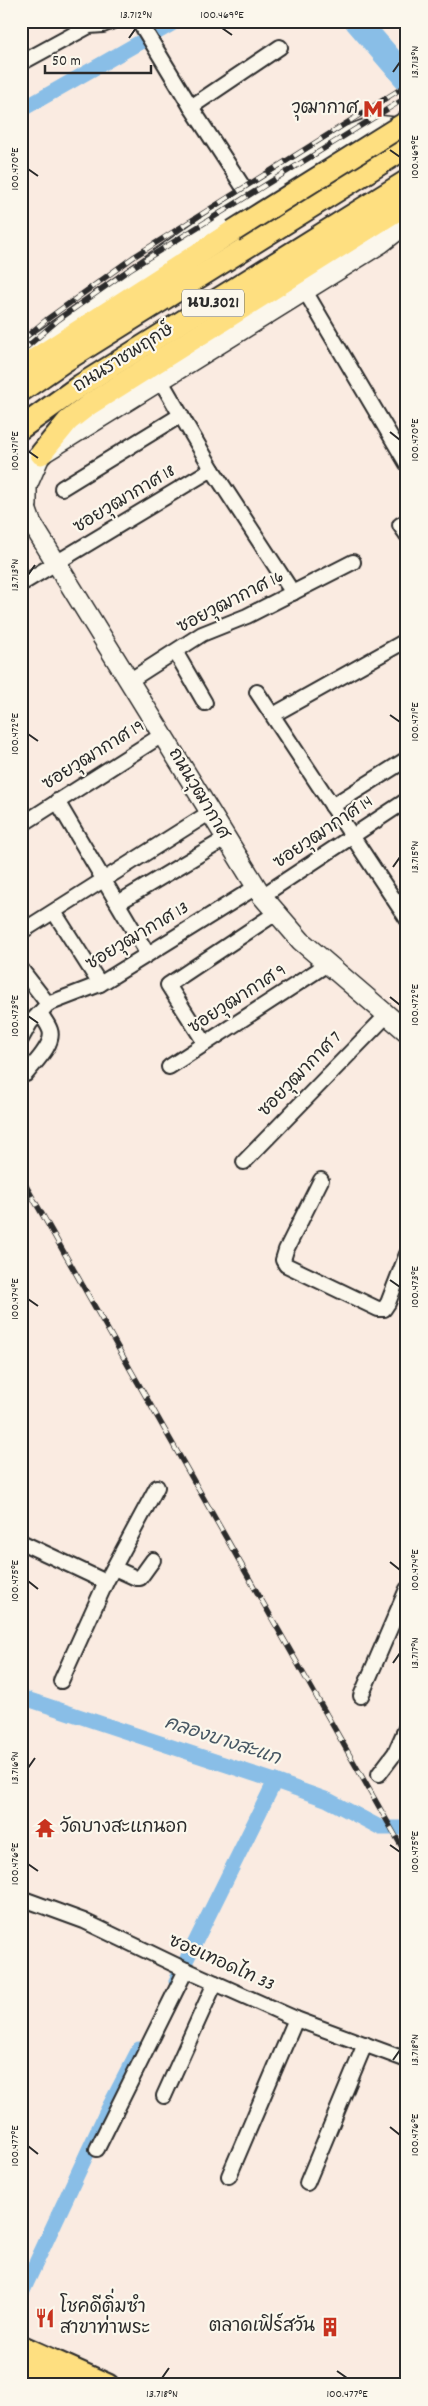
<svg xmlns="http://www.w3.org/2000/svg" width="428" height="2406" viewBox="0 0 428 2406" font-family="Dekko,'Playpen Sans Thai',sans-serif">
<style>
.lines{fill:none;stroke-linecap:round;stroke-linejoin:round}
.canal{stroke:#89bee7;stroke-width:15}
.river{stroke:#89bee7;stroke-width:25}
.street-casing{stroke:#2b2b2b;stroke-width:18}
.secondary-casing{stroke:#2b2b2b;stroke-width:22}
.primary-casing{stroke:#2b2b2b;stroke-width:25}
.street{stroke:#fbf7ec;stroke-width:14}
.secondary{stroke:#fbf7ec;stroke-width:19}
.primary{stroke:#fedf80;stroke-width:21}
.rail-casing{stroke:#2b2b2b;stroke-width:5.5}
.rail{stroke:#fbf7ec;stroke-width:4;stroke-dasharray:11;stroke-linecap:butt}
.primary-bridge-casing{stroke:#2b2b2b;stroke-width:25;stroke-linecap:butt}
.primary-bridge{stroke:#fedf80;stroke-width:21}
.ticks{fill:none;stroke:#2b2b2b;stroke-width:2}
.labels{text-anchor:middle;dominant-baseline:central;stroke-width:4.5;stroke-linejoin:round;paint-order:stroke}
.shield{fill:#fbf7ec;stroke:#696865;stroke-width:1}
.shield-label{font-size:16px;font-weight:bold;fill:#2b2b2b}
.poi-label{font-size:18px;fill:#2b2b2b;stroke:#fbf7ec;text-anchor:end}
.street-label{font-size:18px;fill:#2b2b2b;stroke:#fbf7ec}
.water-label{font-size:19px;font-style:italic;fill:#475763;stroke:#fbf7ec}
.neatline{fill:none;stroke:#2b2b2b;stroke-width:2}
.ticks-label{font-size:12px;text-anchor:middle;fill:#2b2b2b}
</style>
<rect width="100%" height="100%" fill="#faebe1"/>
<filter id="ink" filterUnits="userSpaceOnUse"><feTurbulence type="fractalNoise" baseFrequency=".02" numOctaves="2"/><feDisplacementMap in="SourceGraphic" scale="10" xChannelSelector="R" yChannelSelector="G"/><feConvolveMatrix kernelMatrix="1 2 1 2 8 2 1 2 1" color-interpolation-filters="sRGB"/></filter>
<g filter="url(#ink)">
<g class="lines">
<g class="canal">
<polyline points="21,110 177,21"/>
<polyline points="21,1697 275,1781 328,1800 381,1828 407,1828"/>
<polyline points="176,1981 275,1781"/>
<polyline points="21,2295 106,2113 139,2049"/>
</g>
<polyline class="river" points="357,21 407,79"/>
<defs>
<g id="street">
<polyline points="139,21 191,107 251,199"/>
<polyline points="21,63 89,26 103,25 113,21"/>
<polyline points="191,107 280,47"/>
<polyline points="305,291 407,464"/>
<polyline points="161,381 212,469 293,593"/>
<polyline points="62,488 181,415"/>
<polyline points="407,521 400,525 407,535"/>
<polyline points="21,584 212,469"/>
<polyline points="176,653 205,703"/>
<polyline points="129,681 202,634 247,616 353,562"/>
<polyline points="257,692 407,919"/>
<polyline points="273,715 407,640"/>
<polyline points="57,801 147,953"/>
<polyline points="332,806 407,759"/>
<polyline points="21,825 162,735"/>
<polyline points="262,896 407,800"/>
<polyline points="118,903 225,839"/>
<polyline points="54,912 100,984"/>
<polyline points="21,932 209,813"/>
<polyline points="21,969 48,1004"/>
<polyline points="397,1023 407,1015"/>
<polyline points="21,1039 30,1023 48,1004 100,984 256,887"/>
<polyline points="205,1043 168,985 276,913"/>
<polyline points="169,1067 329,963"/>
<path d="M26,1074C34,1063 55,1044 50,1030C48,1024 43,1018 40,1013"/>
<polyline points="244,1162 387,1015"/>
<polyline points="321,1180 286,1250 283,1260 286,1265 378,1309 384,1309 388,1303 407,1254"/>
<polyline points="21,1542 106,1582 157,1487"/>
<polyline points="114,1568 136,1578 140,1578 153,1560"/>
<polyline points="61,1681 106,1582"/>
<polyline points="361,1696 407,1589"/>
<polyline points="379,1774 395,1753 407,1726"/>
<polyline points="21,1898 84,1921 186,1970 296,2019 407,2060"/>
<polyline points="164,2096 215,1983"/>
<polyline points="97,2149 186,1970"/>
<polyline points="229,2176 296,2019"/>
<polyline points="307,2183 365,2044"/>
</g>
<g id="secondary">
<polyline points="21,355 210,223 350,135 376,125 395,127 405,132"/>
<polyline points="21,467 380,244 407,223"/>
<polyline points="21,494 31,522 262,896 301,941 407,1032"/>
<polyline points="27,505 27,486 41,454"/>
</g>
<g id="primary">
<polyline points="21,368 233,231"/>
<polyline points="21,391 63,362 407,147"/>
<polyline points="21,428 81,385 407,181"/>
<polyline points="41,454 68,421 90,404 407,204"/>
<polyline points="21,2346 108,2385"/>
<polyline points="21,2366 62,2385"/>
</g>
</defs>
<use href="#street" class="street-casing"/>
<use href="#secondary" class="secondary-casing"/>
<use href="#primary" class="primary-casing"/>
<use href="#street" class="street"/>
<use href="#secondary" class="secondary"/>
<use href="#primary" class="primary"/>
<defs>
<g id="rail">
<polyline points="21,341 46,320 135,256 407,85"/>
<polyline points="21,352 58,320 130,269 407,97"/>
<polyline points="21,1177 407,1856"/>
</g>
</defs>
<use href="#rail" class="rail-casing"/>
<use href="#rail" class="rail"/>
<defs>
<polyline id="primary-bridge" points="233,231 407,122"/>
</defs>
<use href="#primary-bridge" class="primary-bridge-casing"/>
<use href="#primary-bridge" class="primary-bridge"/>
</g>
</g>
<path class="ticks" d="M222,28L232,35M129,38L136,28M393,72L400,62M390,150L400,157M28,169L38,176M390,432L400,440M28,451L38,458M28,575L35,565M390,715L400,722M28,734L38,741M393,867L400,857M390,997L400,1005M28,1016L38,1023M390,1280L400,1287M28,1299L38,1306M390,1562L400,1570M28,1581L38,1589M393,1663L400,1653M28,1768L35,1758M390,1845L400,1852M28,1864L38,1871M393,2060L400,2050M390,2127L400,2135M28,2146L38,2154M337,2371L347,2378M162,2378L169,2368"/>
<defs>
<symbol id="metro-bare" viewBox="-9 -9 18 18"><path d="M-5.5 5V-5H-3L0 0L3-5H5.5V5H3V-.5L0 4L-3-.5V5Z" fill="#c8321e" stroke="#fbf7ec" stroke-width="2.5" paint-order="stroke"/></symbol>
<symbol id="temple-bare" viewBox="-9 -9 18 18"><path d="M0-6L5-2H3V0L6.5 2.5H4V6H1.5V3h-3V6H-4V2.5H-6.5L-3 0V-2H-5Z" fill="#c8321e" stroke="#fbf7ec" stroke-width="2.5" paint-order="stroke"/></symbol>
<symbol id="restaurant-bare" viewBox="-9 -9 18 18"><path d="M-5-6h1v4h1v-4h1v4h1v-4h1v5L-1.5 .5V6h-2V.5L-5-1ZM5-6V6H3V1.5H1.5Q1.5-4 5-6Z" fill="#c8321e" stroke="#fbf7ec" stroke-width="2.5" paint-order="stroke"/></symbol>
<symbol id="building-bare" viewBox="-9 -9 18 18"><path d="M-4-6H4V6H1V3H-1V6H-4ZM-2.5-4.3h1.7v1.8h-1.7ZM.8-4.3h1.7v1.8H.8ZM-2.5-1h1.7V.8h-1.7ZM.8-1h1.7V.8H.8Z" fill="#c8321e" stroke="#fbf7ec" stroke-width="2.5" paint-order="stroke"/></symbol>
</defs>
<g fill-rule="evenodd">
<use href="#metro-bare" x="359" y="95" width="28" height="28"/>
<use href="#temple-bare" x="31" y="1814" width="28" height="28"/>
<use href="#restaurant-bare" x="31" y="2304" width="28" height="28"/>
<use href="#building-bare" x="316" y="2313" width="28" height="28"/>
</g>
<g class="labels">
<rect class="shield" x="182" y="289.5" width="62" height="27" rx="4"/>
<g class="shield-label">
<text x="213" y="303">นบ.3021</text>
</g>
<g class="poi-label">
<text x="358" y="109">วุฒากาศ</text>
<text x="60" y="1828" text-anchor="start">วัดบางสะแกนอก</text>
<text x="60" y="2308" text-anchor="start">โชคดีติ่มซำ<tspan x="60" dy="21">สาขาท่าพระ</tspan></text>
<text x="315" y="2327">ตลาดเฟิร์สวัน</text>
</g>
<g class="street-label">
<text transform="translate(124 359) rotate(-32)">ถนนราชพฤกษ์</text>
<text transform="translate(125 500) rotate(-31)">ซอยวุฒากาศ 18</text>
<text transform="translate(231 603) rotate(-27)">ซอยวุฒากาศ 16</text>
<text transform="translate(94 756) rotate(-32)">ซอยวุฒากาศ 19</text>
<text transform="translate(198 794) rotate(59)">ถนนวุฒากาศ</text>
<text transform="translate(324 833) rotate(-34)">ซอยวุฒากาศ 14</text>
<text transform="translate(138 937) rotate(-31)">ซอยวุฒากาศ 13</text>
<text transform="translate(238 1000) rotate(-33)">ซอยวุฒากาศ 9</text>
<text transform="translate(301 1075) rotate(-46)">ซอยวุฒากาศ 7</text>
<text transform="translate(221 1964) rotate(24)">ซอยเทอดไท 33</text>
</g>
<g class="water-label">
<text transform="translate(222 1742) rotate(18)">คลองบางสะแก</text>
</g>
</g>
<rect width="428" height="2406" fill="none" stroke="#fbf7ec" stroke-width="55"/>
<path d="M45 65v8h106v-8" fill="none" stroke="#2b2b2b" stroke-width="2.5"/>
<text x="52" y="65" font-size="15" fill="#2b2b2b" stroke="#fbf7ec" stroke-width="4" paint-order="stroke">50 m</text>
<rect x="28" y="28" width="372" height="2350" class="neatline"/>
<g class="ticks-label">
<text x="136" y="18">13.712°N</text>
<text x="222" y="18">100.469°E</text>
<text transform="translate(414 62) rotate(-90)" y="4">13.713°N</text>
<text transform="translate(414 157) rotate(-90)" y="4">100.469°E</text>
<text transform="translate(14 169) rotate(-90)" y="4">100.470°E</text>
<text transform="translate(414 440) rotate(-90)" y="4">100.470°E</text>
<text transform="translate(14 451) rotate(-90)" y="4">100.471°E</text>
<text transform="translate(14 575) rotate(-90)" y="4">13.713°N</text>
<text transform="translate(414 722) rotate(-90)" y="4">100.471°E</text>
<text transform="translate(14 734) rotate(-90)" y="4">100.472°E</text>
<text transform="translate(414 857) rotate(-90)" y="4">13.715°N</text>
<text transform="translate(414 1005) rotate(-90)" y="4">100.472°E</text>
<text transform="translate(14 1016) rotate(-90)" y="4">100.473°E</text>
<text transform="translate(414 1287) rotate(-90)" y="4">100.473°E</text>
<text transform="translate(14 1299) rotate(-90)" y="4">100.474°E</text>
<text transform="translate(414 1570) rotate(-90)" y="4">100.474°E</text>
<text transform="translate(14 1581) rotate(-90)" y="4">100.475°E</text>
<text transform="translate(414 1653) rotate(-90)" y="4">13.717°N</text>
<text transform="translate(14 1768) rotate(-90)" y="4">13.716°N</text>
<text transform="translate(414 1852) rotate(-90)" y="4">100.475°E</text>
<text transform="translate(14 1864) rotate(-90)" y="4">100.476°E</text>
<text transform="translate(414 2050) rotate(-90)" y="4">13.718°N</text>
<text transform="translate(414 2135) rotate(-90)" y="4">100.476°E</text>
<text transform="translate(14 2146) rotate(-90)" y="4">100.477°E</text>
<text x="162" y="2397">13.718°N</text>
<text x="347" y="2397">100.477°E</text>
</g>
</svg>
